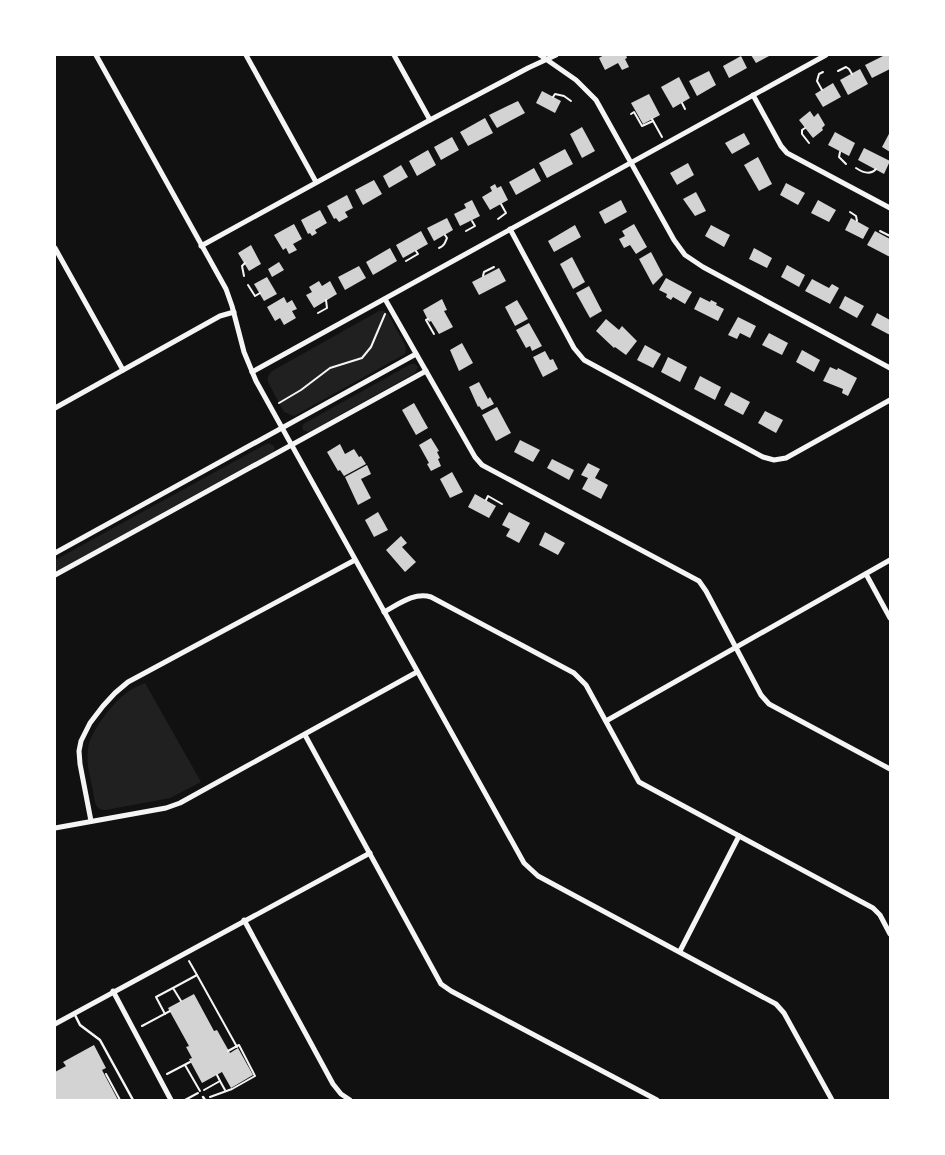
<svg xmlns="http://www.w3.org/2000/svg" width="945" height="1155" viewBox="0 0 945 1155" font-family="'PT Sans Narrow',sans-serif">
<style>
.green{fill:#202020}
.building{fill:#d3d3d3}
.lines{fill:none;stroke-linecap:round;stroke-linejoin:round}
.path{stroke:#f5f5f5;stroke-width:2}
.service{stroke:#f5f5f5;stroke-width:2.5}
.minor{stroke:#f5f5f5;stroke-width:5}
</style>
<rect width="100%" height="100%" fill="#111"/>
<g class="green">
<polygon points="379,311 384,311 388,314 405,345 406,349 405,354 294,416 284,412 268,382 268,376 272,371"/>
<polygon points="411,364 415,364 418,367 415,373 309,432 303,430 302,426 305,423"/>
<polygon points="268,443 273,445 275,448 273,452 55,572 55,560"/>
<path d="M145,683L201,782L170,798L106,810C94,810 95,801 93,791C90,777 86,763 88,749C90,732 112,704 125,694C131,689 138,686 145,683Z"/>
</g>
<g class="building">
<polygon points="604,55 626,55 627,58 625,59 629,67 622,70 618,63 605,70 599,58"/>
<polygon points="751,55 771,55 756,63"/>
<polygon points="885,55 888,55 890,58 890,69 872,78 865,65"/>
<polygon points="741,56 747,68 729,78 723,66"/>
<polygon points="860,69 868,84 848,95 840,80"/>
<polygon points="709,71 716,85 697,96 689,81"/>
<polygon points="679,77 690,98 673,108 661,87"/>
<polygon points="833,83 841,97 823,107 815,94"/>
<polygon points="542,91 561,101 555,113 536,103"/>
<polygon points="649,94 660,115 643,124 631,103"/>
<polygon points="518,101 525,113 497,128 489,115"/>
<polygon points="810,111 814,117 818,113 825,125 822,128 823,130 813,138 799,120"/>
<polygon points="485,118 493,133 468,146 460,132"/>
<polygon points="582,127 595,151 582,158 570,134"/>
<polygon points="835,132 855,143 849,156 828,145"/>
<polygon points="890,132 890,152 882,147"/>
<polygon points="744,133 750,144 732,154 725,143"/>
<polygon points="452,137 459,150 441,160 434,147"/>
<polygon points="864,148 890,161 884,174 858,160"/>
<polygon points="565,149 573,164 547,178 539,163"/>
<polygon points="428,150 436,165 417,176 409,161"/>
<polygon points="758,157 772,184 759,191 744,165"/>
<polygon points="688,163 694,175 677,185 670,173"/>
<polygon points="401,165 408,177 389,188 383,176"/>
<polygon points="534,168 541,181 516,195 509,182"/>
<polygon points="374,180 382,194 363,205 355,190"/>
<polygon points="786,183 805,193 798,205 780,195"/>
<polygon points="495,184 497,188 501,186 508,200 490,210 482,197 492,191 490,187"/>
<polygon points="696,192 706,211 695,216 683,199"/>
<polygon points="347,195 353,208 345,212 348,217 339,222 336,218 334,219 327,206"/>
<polygon points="472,200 480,216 460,226 454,214 466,208 464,204"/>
<polygon points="621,200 627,212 605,224 599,212"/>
<polygon points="818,200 836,210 829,222 811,213"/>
<polygon points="320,210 327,223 315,230 317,233 312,236 310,233 308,234 301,220"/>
<polygon points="447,218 453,230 434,241 427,228"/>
<polygon points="851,218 869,228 863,239 845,230"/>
<polygon points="294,224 302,239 293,244 297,250 289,254 286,248 283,250 274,235"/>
<polygon points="634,224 647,247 636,254 630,245 624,248 619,239 625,236 622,231"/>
<polygon points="575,225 581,237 554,252 548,241"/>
<polygon points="711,225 730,235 724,247 705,236"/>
<polygon points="421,231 428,244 403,258 396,245"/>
<polygon points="875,231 890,239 890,257 867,245"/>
<polygon points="251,245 261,264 249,271 238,253"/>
<polygon points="390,248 397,261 373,275 366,262"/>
<polygon points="754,248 772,258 767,268 749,259"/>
<polygon points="651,252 663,275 653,285 639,259"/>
<polygon points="572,257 585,282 573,289 560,264"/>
<polygon points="279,262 284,270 272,277 268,269"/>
<polygon points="787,265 805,275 799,287 781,277"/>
<polygon points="359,266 366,278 345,290 338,277"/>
<polygon points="499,268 506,281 479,295 472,282"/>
<polygon points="267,277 277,294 264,301 254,284"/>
<polygon points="666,278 692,292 685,304 673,297 671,300 666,297 667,294 659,290"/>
<polygon points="812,279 829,288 832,284 839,288 830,304 805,291"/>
<polygon points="319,281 322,286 330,281 337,294 314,308 306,295 312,292 309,287"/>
<polygon points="589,286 602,311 590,318 576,293"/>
<polygon points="845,296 864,306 857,318 839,308"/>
<polygon points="284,297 287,303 292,300 297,309 292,311 296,318 284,325 280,318 275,321 267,307"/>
<polygon points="700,297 710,302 711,300 717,303 716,305 724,309 718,321 694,309"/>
<polygon points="442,299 447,310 444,311 453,327 439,334 431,321 429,322 423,310"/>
<polygon points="517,300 528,319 515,326 505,307"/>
<polygon points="877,313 890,320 890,335 871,325"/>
<polygon points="738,317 756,326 750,338 740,333 737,339 728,335"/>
<polygon points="606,319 619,330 622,326 637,341 626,355 615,347 614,348 596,331"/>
<polygon points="529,323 542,346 532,351 530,346 526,348 516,330"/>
<polygon points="769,333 788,343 782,355 762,345"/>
<polygon points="462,343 473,363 459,371 450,350"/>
<polygon points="645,345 661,354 653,368 637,360"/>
<polygon points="802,350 820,360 814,372 796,362"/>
<polygon points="545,351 550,360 553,359 558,369 543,377 533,357"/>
<polygon points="668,357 687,367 680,382 661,372"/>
<polygon points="830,367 837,370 838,368 857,378 848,396 842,393 843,389 823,381"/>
<polygon points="700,376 721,387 715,400 694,389"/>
<polygon points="479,382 488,399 490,397 494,404 482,410 479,406 478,407 469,387"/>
<polygon points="731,392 750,402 743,415 724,405"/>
<polygon points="414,403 428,428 416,435 402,410"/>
<polygon points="497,407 511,433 496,441 482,415"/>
<polygon points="765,411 783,420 776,433 758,423"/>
<polygon points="431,438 439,451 437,452 440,458 438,459 441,466 431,471 427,464 429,463 419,445"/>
<polygon points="520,440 540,450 533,462 514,452"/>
<polygon points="340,444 345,454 354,449 359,457 361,456 366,464 344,476 340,470 338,471 327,452"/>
<polygon points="552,459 574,470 569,480 547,468"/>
<polygon points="588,463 600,469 595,478 608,485 601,499 582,489 588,478 581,475"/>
<polygon points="367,465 371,474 361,479 371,498 358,505 345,477"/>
<polygon points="452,472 463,492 450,498 440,479"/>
<polygon points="475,494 496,506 489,518 468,507"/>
<polygon points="378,512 388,530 374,537 365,520"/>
<polygon points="509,512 530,523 519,543 506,536 510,529 502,525"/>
<polygon points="545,532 565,543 558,555 539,545"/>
<polygon points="401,536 407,543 402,547 416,562 405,572 386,550"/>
<polygon points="194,994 214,1031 217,1030 230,1053 238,1048 253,1075 231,1088 222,1072 202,1083 189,1059 192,1058 186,1047 189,1046 168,1008"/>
<polygon points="94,1045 106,1068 102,1070 118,1100 55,1100 55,1072 66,1066 63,1062"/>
</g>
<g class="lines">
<g class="path">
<polyline points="838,71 846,67 849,69 852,74"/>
<polyline points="822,90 817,81 819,74 823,72"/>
<polyline points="553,97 555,94 564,96 571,101"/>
<polyline points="682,103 685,109"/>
<polyline points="631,114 634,112 642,126 653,121"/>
<polyline points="652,119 662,137"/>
<polyline points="805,128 802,130 802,134 809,143"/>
<polyline points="840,152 839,157 846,164"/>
<path d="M856,168C862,172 870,176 876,169"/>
<polyline points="850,212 856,216 857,221"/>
<polyline points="498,219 506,213 501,204"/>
<polyline points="466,231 475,226 472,221"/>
<polyline points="880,231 890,236"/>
<path d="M439,248C444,246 445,243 447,238L445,235"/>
<polyline points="406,261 418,254 416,251"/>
<polyline points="244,276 242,266 245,263"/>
<polyline points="483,276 484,272 494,267"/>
<polyline points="248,285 255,296 260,293"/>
<polyline points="318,313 327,308 326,300"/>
<polyline points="428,319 426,320 434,334"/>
<polyline points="279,403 301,390 330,368 362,358 371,347 385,314"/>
<polyline points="486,500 488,496 502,504"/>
<polyline points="189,961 197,975"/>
<polyline points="173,988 197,975 237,1047"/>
<polyline points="165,1014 156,997 173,988 181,1001"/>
<polyline points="142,1026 170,1011"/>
<polyline points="185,1065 200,1091"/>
<polyline points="106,1074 120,1100"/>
<polyline points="167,1074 190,1062"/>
<polyline points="220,1081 225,1090"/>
<polyline points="204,1090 220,1081 217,1075"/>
<polyline points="210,1097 232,1089 255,1076 239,1045 228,1051"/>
<polyline points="185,1100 198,1093"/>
</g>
<g class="service">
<polyline points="75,1015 80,1025 100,1040 133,1100"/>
<polyline points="203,1097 205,1100"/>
</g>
<g class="minor">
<polyline points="96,55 226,289 232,306 244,352 256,381 524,863 538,876 776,1004 784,1013 832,1100"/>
<polyline points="246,55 316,182"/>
<polyline points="394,55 430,120"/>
<polyline points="540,55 576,80 596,100 674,240 685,255 703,267 890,368"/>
<polyline points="753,95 781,146 787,153 890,208"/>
<polyline points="510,229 574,348 584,360 763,457 774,460 786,458 890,400"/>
<polyline points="201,246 430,120 528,68 556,55"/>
<polyline points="55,248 123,370"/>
<polyline points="385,299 475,457 482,465 699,581 706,591 761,695 769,704 890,769"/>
<polyline points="252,372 826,55"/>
<polyline points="55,408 220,316 234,312"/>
<polyline points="55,553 416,354"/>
<polyline points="866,574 890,618"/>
<polyline points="55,575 426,371"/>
<path d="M384,612C399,604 414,592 431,597L574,673L586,685L639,782L873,908L880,915L890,934"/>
<polyline points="606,721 890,560"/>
<polyline points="305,735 441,984 451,991 657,1100"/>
<polyline points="91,821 80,764 79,751 81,741 90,723 103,706 115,693 128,682 355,560"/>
<polyline points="55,828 166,808 180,803 417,672"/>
<polyline points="244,920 333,1084 341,1094 350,1100"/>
<polyline points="680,951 739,836"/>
<polyline points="113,991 171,1100"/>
<polyline points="55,1024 370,853"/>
</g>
</g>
<rect width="945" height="1155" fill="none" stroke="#ffffff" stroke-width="112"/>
</svg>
